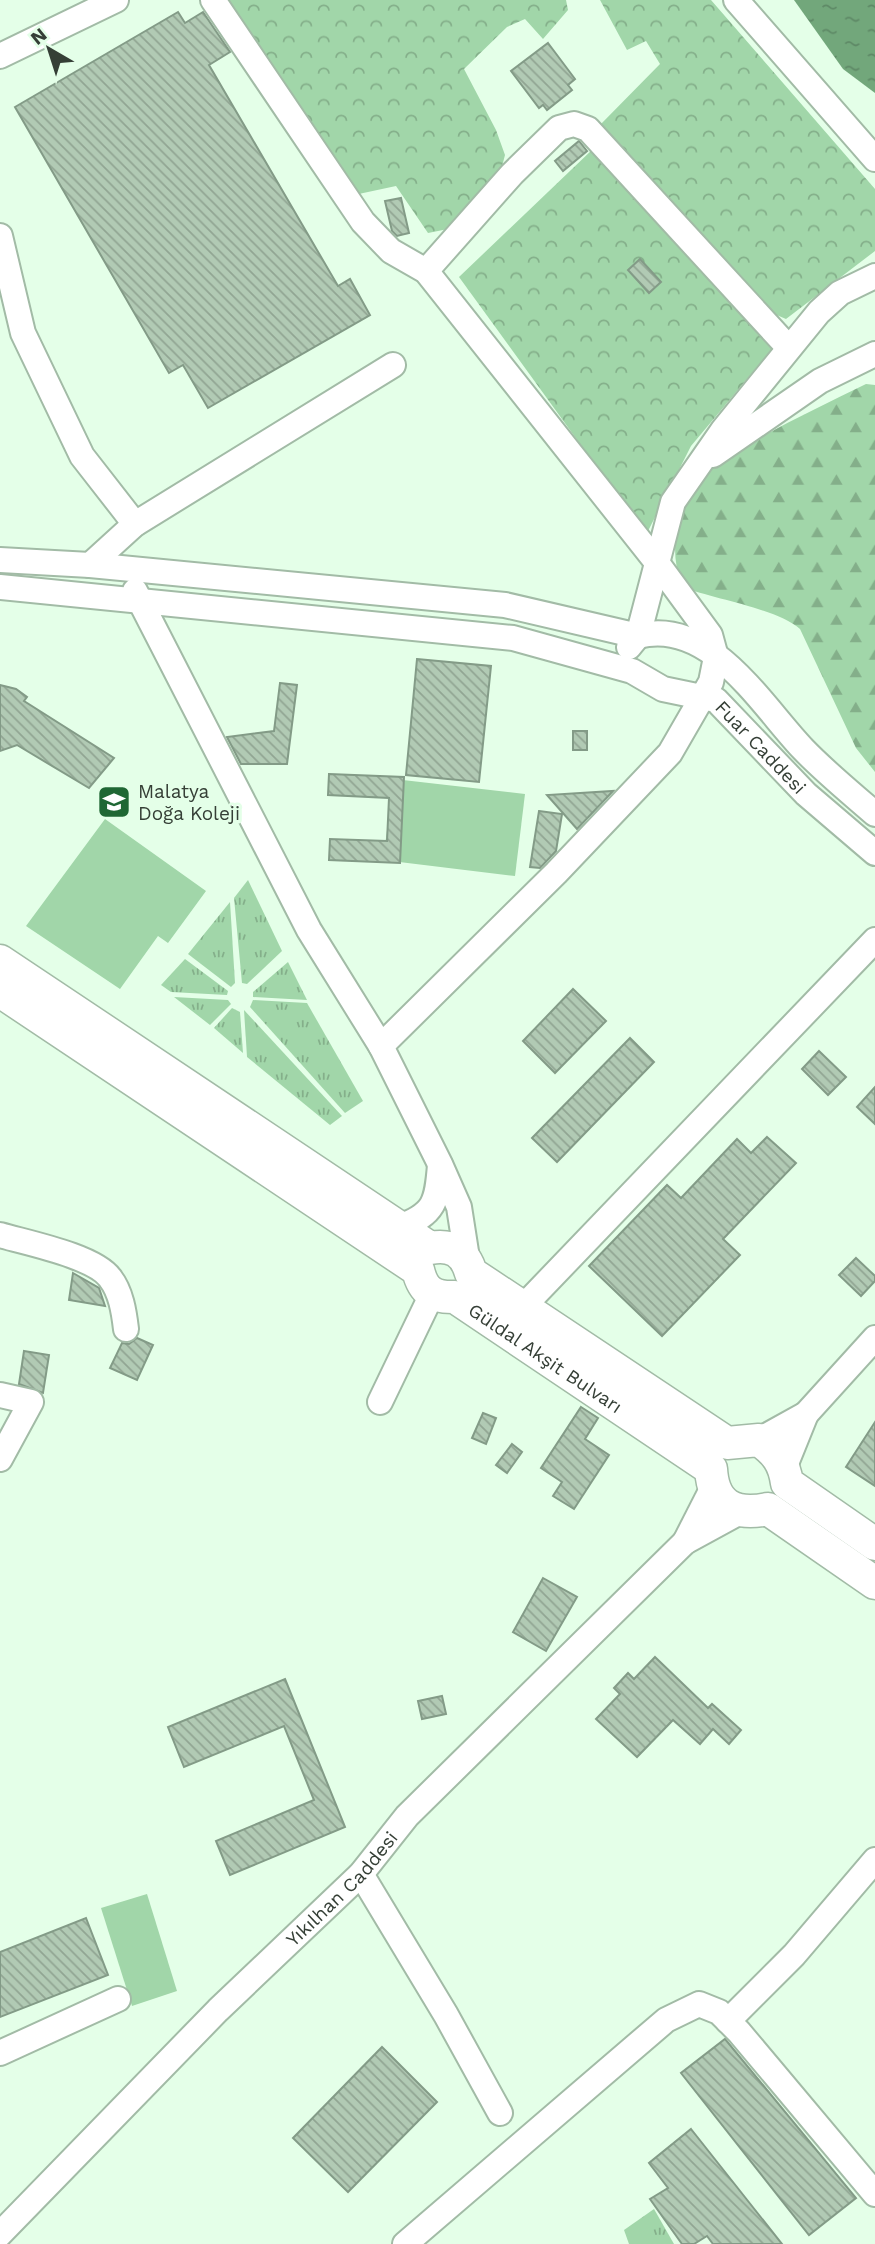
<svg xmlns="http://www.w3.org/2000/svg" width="875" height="2244" viewBox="0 0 875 2244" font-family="'Work Sans',sans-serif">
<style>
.grass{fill:url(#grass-tufts)}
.forest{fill:url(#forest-firs)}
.park{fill:url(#park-crowns)}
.pitch{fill:#a1d6a9}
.water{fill:url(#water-ripples)}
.building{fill:url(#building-back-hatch);stroke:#839b87;stroke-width:2}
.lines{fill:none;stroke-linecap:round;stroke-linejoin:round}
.minor-casing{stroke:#a2bba6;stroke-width:28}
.major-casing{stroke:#a2bba6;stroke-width:35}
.minor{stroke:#fff;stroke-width:24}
.major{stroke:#fff;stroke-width:32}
.labels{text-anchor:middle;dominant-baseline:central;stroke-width:7;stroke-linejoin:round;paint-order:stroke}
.street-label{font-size:19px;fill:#353f36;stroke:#e4ffe8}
.poi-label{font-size:19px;fill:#353f36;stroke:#e4ffe8;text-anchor:start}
</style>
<defs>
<pattern id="grass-tufts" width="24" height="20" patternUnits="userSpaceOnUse" patternTransform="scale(1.75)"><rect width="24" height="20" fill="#a1d6a9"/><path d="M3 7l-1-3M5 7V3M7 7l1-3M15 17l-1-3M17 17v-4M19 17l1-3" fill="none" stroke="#84af8a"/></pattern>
<pattern id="forest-firs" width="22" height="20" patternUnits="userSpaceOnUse" patternTransform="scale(1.75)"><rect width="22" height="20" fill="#a1d6a9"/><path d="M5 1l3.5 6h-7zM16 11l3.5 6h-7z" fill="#84af8a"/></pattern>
<pattern id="park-crowns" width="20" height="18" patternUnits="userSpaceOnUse" patternTransform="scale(1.75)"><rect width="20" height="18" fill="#a1d6a9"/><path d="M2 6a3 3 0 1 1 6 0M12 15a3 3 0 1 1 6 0" fill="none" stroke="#84af8a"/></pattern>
<pattern id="water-ripples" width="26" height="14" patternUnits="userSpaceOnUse" patternTransform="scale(1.75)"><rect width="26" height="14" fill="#72a77b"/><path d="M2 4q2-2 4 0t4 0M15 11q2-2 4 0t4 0" fill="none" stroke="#5e8966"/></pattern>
<pattern id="building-back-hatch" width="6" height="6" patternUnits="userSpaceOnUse" patternTransform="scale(1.75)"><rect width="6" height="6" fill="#b1cab4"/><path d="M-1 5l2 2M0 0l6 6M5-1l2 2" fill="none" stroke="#91a593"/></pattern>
</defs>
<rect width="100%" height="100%" fill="#e4ffe8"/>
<g class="grass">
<polygon points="248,880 282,951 247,984 242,983 234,898"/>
<polygon points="230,902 235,983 231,987 188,954"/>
<polygon points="185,959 228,991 227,995 171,992 161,985"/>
<polygon points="288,962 307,1000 253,997 253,992"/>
<polygon points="174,997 228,1000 231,1004 210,1025"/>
<polygon points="253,1000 307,1003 363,1101 345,1113 250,1007"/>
<polygon points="232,1008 240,1012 243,1053 214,1028"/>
<polygon points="244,1010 342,1116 330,1125 247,1057"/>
<polygon points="654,2209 674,2244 629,2244 624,2230"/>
</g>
<path class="forest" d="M866,384L875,385V772L856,748L800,629C778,609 714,599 682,587C666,542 678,498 713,464C723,455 739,449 750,443C788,422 827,403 866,384Z"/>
<g class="park">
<polygon points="228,0 566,0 568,10 543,39 525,19 507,27 464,69 496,130 505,155 499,178 448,229 428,233 396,186 354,195 257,55"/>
<polygon points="600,0 711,0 875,189 875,251 786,319 753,305 600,125 660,64 646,41 627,50"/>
<polygon points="594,148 773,348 691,446 646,535 459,277"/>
</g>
<g class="pitch">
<polygon points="394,779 525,794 515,876 383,860"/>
<polygon points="105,819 206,891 168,943 158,936 120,989 26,926"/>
<polygon points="147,1894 177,1991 132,2006 101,1908"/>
</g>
<polygon class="water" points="794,0 875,0 875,93 843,69"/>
<g class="building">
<polygon points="178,12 185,23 203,12 230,52 209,65 338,286 350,279 370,315 208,408 183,365 169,373 15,107"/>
<polygon points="548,43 575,79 568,85 572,90 547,110 543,105 539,108 511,71"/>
<polygon points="579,141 587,151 563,171 555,161"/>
<polygon points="401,198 409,233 397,236 392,231 385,201"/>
<polygon points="640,259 661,282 649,293 628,270"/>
<polygon points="417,659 491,666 479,782 406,775"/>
<polygon points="280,683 297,685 287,764 241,764 227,737 274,731"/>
<polygon points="0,685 16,689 27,697 24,701 114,758 89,788 17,745 0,751"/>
<rect x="573" y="731" width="14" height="19"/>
<polygon points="329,774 404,777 400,863 329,860 330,839 387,841 389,798 328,795"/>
<polygon points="613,791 577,829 547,795"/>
<polygon points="539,811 562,814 556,851 540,868 530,867"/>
<polygon points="573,989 606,1021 555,1073 523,1041"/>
<polygon points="630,1038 654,1062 557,1162 532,1138"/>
<polygon points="819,1051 846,1077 828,1095 802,1069"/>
<polygon points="875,1087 875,1124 857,1107"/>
<polygon points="767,1137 796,1163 723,1239 740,1255 662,1336 589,1266 667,1185 681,1198 737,1139 751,1153"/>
<polygon points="856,1258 875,1276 875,1281 861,1296 839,1275"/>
<polygon points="73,1273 99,1288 105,1306 69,1300"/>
<polygon points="137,1338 153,1345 137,1380 110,1368 122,1343 129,1344"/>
<polygon points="24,1351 49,1355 43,1393 19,1384"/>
<polygon points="581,1407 598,1418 585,1439 609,1455 574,1509 553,1496 562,1482 541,1468"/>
<polygon points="483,1413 496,1418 486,1444 472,1438"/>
<polygon points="875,1422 875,1486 846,1467"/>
<polygon points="512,1444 522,1452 507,1473 496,1465"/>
<polygon points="543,1578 577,1597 546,1651 513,1632"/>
<polygon points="655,1657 708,1708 712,1704 741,1730 729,1744 713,1729 700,1744 673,1720 637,1757 596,1719 620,1694 614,1688 628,1673 634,1679"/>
<polygon points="285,1679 345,1827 230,1875 216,1841 314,1800 284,1726 184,1767 168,1727"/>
<polygon points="442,1696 446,1714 422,1719 418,1701"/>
<polygon points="86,1918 108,1975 0,2017 0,1952"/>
<polygon points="725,2039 856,2198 809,2235 681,2073"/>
<polygon points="382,2047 437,2102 348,2192 293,2138"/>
<polygon points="691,2129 782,2244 713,2244 707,2236 694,2244 682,2244 650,2199 668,2188 649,2163"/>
</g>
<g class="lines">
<defs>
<g id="minor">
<polyline points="213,0 363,222 391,251 426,271 655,560 710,635 716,657 711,682 670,753 556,873 381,1046"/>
<polyline points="736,0 875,159"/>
<polyline points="0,56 116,0"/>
<polyline points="0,236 23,333 82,456 135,524"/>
<polyline points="426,271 512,174 559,128 574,124 588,129 788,347"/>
<polyline points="713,455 820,381 875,354"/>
<path d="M0,560L90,565L505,605L638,636C710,617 761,705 803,749C825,772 851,793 875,814"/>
<polyline points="90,565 135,524 393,365"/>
<path id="s1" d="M0,587L513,638L632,671L663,689L716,700L806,794L875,853"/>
<polyline points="135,591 309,930 381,1046 440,1164 459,1207 467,1258"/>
<polyline points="629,647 638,636 673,502 723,430 819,312 840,293 875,276"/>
<path d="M399,1227C435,1214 437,1202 440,1165"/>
<path d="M0,1235C27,1243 94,1256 110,1278C121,1292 124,1312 126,1329"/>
<polyline points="521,1309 875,940"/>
<polyline points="0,1395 31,1402 0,1459"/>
<polyline points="380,1402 432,1294"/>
<polyline points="759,1440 806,1414 875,1338"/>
<polyline points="785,1466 806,1414"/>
<polyline points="685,1542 712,1489"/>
<polyline points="361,1874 446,2015 500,2113"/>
<polyline points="728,2021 794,1955 875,1860"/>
<polyline points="0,2053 118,1999"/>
<path id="s2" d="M0,2234L218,2010L361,1874L407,1816L685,1542L740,1512"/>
<polyline points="405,2244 666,2020 699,2004 719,2012 739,2032 875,2194"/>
</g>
<g id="major">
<path d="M0,961L430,1248C452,1244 465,1252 471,1273L727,1443L759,1440C776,1452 784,1462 787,1483L875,1544"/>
<path id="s3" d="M0,991L418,1270C423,1291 433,1298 455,1297L711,1469C713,1505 734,1516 768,1509L875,1583"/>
</g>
</defs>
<use href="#minor" class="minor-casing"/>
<use href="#major" class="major-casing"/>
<use href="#minor" class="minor"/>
<use href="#major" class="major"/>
</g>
<defs>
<symbol id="school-square" viewBox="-11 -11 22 22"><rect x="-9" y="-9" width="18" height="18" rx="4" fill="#1f6734" stroke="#e4ffe8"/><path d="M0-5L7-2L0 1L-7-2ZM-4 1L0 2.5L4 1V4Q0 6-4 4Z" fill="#fff"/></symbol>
</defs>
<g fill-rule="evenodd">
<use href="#school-square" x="95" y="783" width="38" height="38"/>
</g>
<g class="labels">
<g class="street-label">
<text stroke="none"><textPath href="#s1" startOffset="794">Fuar Caddesi</textPath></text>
<text stroke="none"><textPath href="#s3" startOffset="663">Güldal Akşit Bulvarı</textPath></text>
<text stroke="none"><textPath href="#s2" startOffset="486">Yıkılhan Caddesi</textPath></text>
</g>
<g class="poi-label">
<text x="138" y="791">Malatya<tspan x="138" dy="22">Doğa Koleji</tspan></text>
</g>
</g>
<g transform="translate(49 49) rotate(321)" stroke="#e4ffe8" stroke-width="5" paint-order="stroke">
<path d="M0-5L12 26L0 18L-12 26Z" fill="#353f36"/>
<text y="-10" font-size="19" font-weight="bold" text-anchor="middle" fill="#353f36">N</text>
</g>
</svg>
